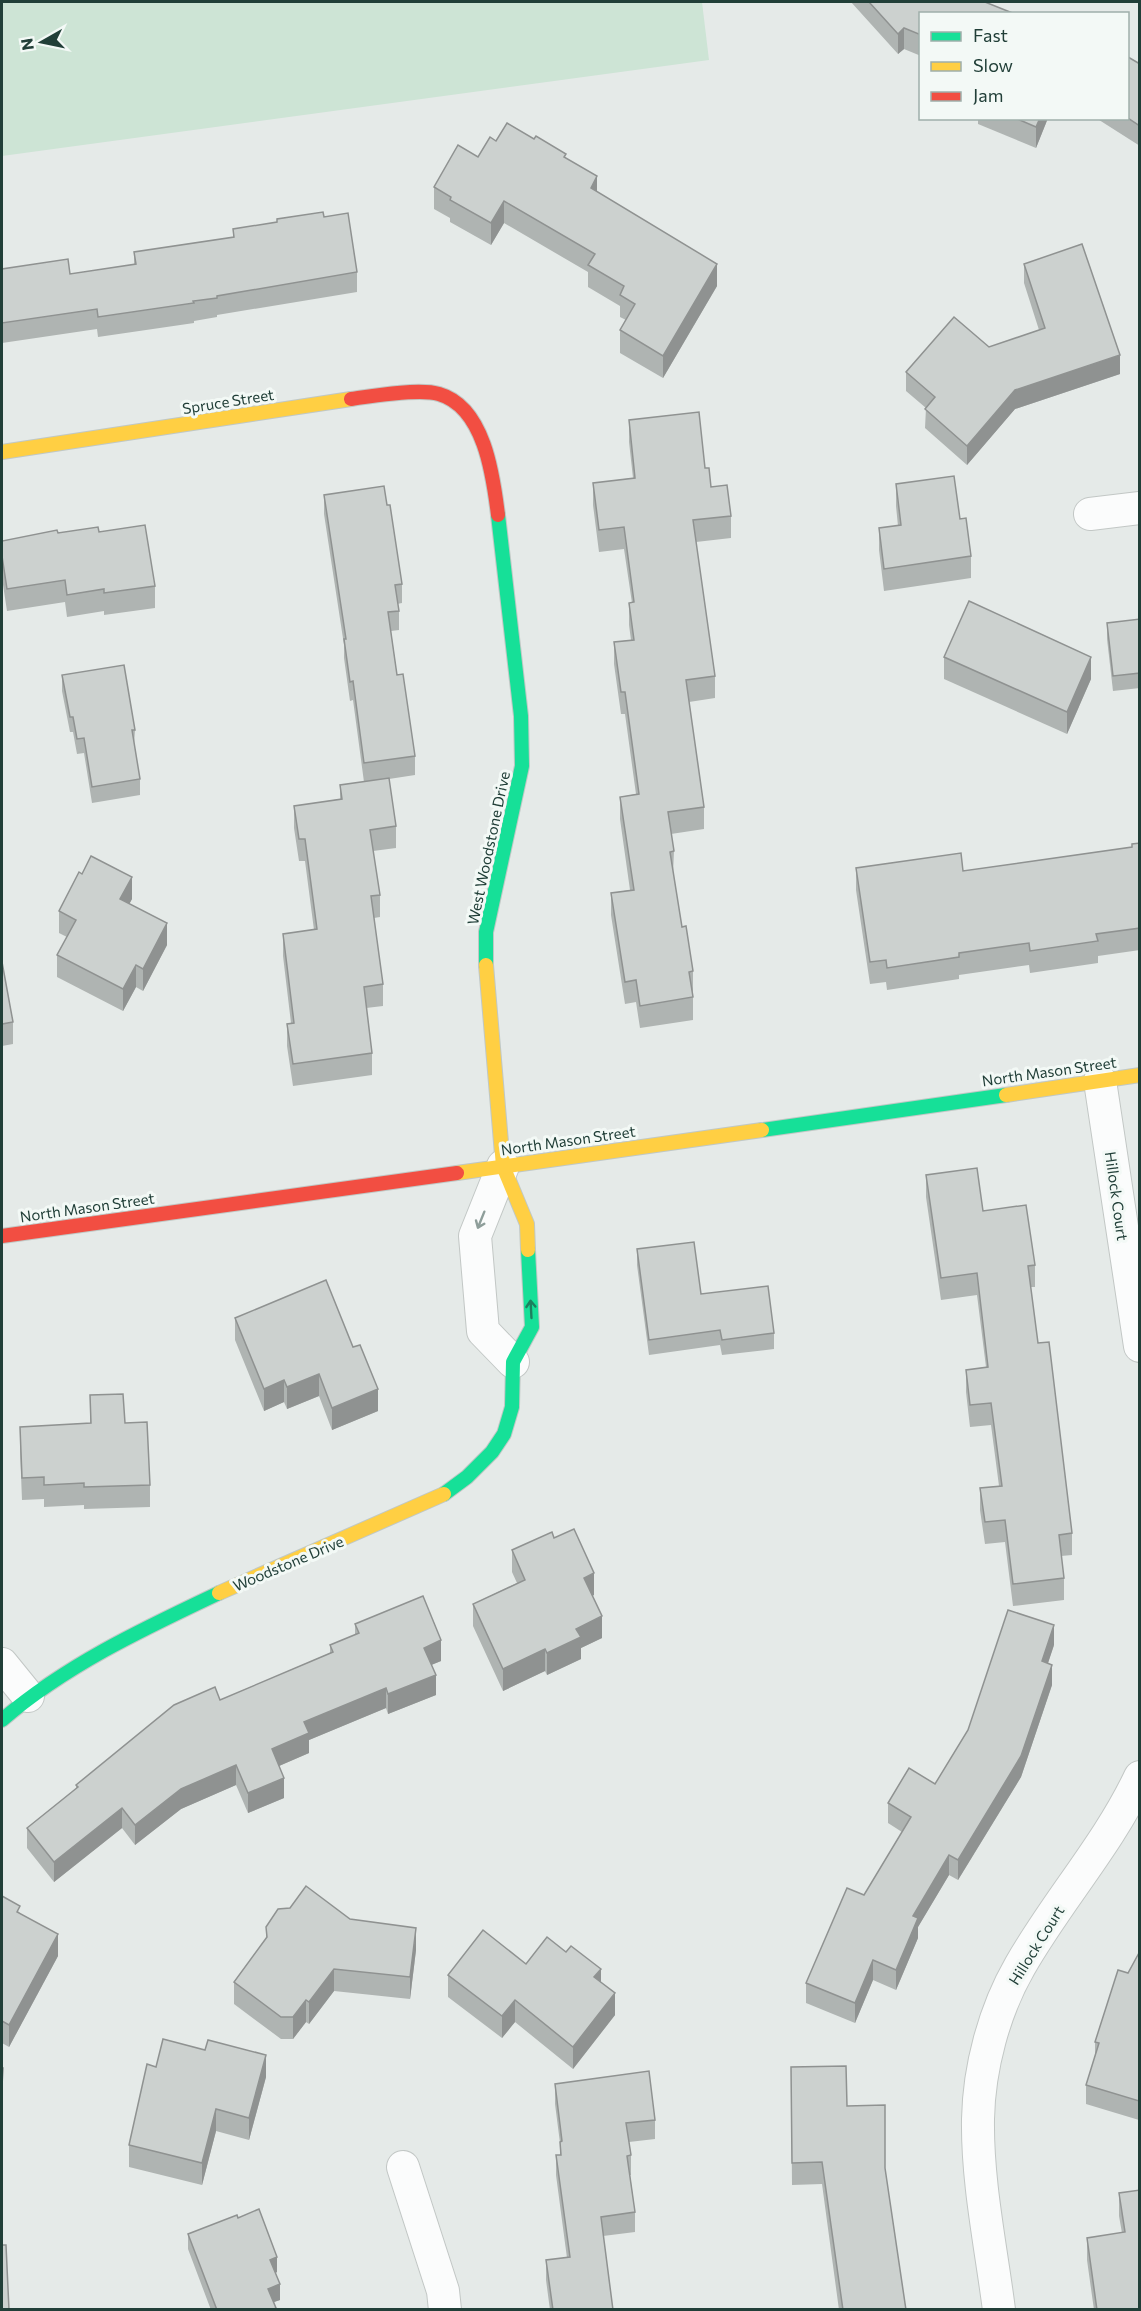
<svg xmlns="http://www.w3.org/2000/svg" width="1141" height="2311" viewBox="0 0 1141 2311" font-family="Commissioner,sans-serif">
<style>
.green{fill:#cde4d5}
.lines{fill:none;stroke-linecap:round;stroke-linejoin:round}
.street-casing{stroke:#c2c7c5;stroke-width:34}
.fast-casing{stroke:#c0c8c5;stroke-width:16}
.slow-casing{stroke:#c0c8c5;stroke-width:16}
.jam-casing{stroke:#c0c8c5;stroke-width:16}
.street{stroke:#fbfcfc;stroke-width:32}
.fast{stroke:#16e098;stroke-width:14}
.slow{stroke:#ffcf43;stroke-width:14}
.jam{stroke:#f24e42;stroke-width:14}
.wall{fill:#afb4b2}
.shaded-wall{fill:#8f9291}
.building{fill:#ccd1cf;stroke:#8f9291;stroke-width:1.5}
.oneway{stroke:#8e9e9a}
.oneway2{stroke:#1d7f5e}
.labels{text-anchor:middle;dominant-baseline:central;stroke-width:6;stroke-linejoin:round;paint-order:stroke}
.street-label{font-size:15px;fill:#213f38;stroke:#f3f9f6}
</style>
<rect width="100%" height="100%" fill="#e5eae8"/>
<polygon class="green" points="2,2 702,2 709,60 2,156"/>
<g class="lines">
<defs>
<g id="street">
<polyline points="1090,514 1140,508"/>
<polyline points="1100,1081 1140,1346"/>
<polyline points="503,1166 475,1236 483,1331 513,1362"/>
<polyline points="2,1664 28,1696"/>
<polyline points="403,2167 443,2291 445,2310"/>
<path d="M999,2310C991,2247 977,2182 978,2119C979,2068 994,2011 1020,1966C1057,1901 1108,1845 1140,1777"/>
</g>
<g id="fast">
<polyline points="486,965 486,932 522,766 521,716 498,515"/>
<polyline points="762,1130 1006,1095"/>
<polyline points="444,1494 467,1477 492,1452 504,1434 512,1407 513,1362 532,1327 528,1250"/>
<path d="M2,1720C66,1665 143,1629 219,1593"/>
</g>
<g id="slow">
<polyline points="2,452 351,399"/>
<polyline points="486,965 503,1166 527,1224 528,1250"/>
<polyline points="1006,1095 1140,1075"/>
<polyline points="457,1173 762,1130"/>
<polyline points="219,1593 444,1494"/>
</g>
<g id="jam">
<path d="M351,399C372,396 419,388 439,394C484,407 493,474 498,515"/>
<polyline points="2,1236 457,1173"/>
</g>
</defs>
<use href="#street" class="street-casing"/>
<use href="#fast" class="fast-casing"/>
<use href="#slow" class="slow-casing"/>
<use href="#jam" class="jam-casing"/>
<use href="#street" class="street"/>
<use href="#fast" class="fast"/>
<use href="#slow" class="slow"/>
<use href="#jam" class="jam"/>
</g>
<g class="wall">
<polygon points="851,2 985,2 921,14 921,56 904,49 898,54"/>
<polygon points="1140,64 1140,146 1096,118 1128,118"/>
<polygon points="978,118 1048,118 1036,148 978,124"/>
<polygon points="496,141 566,159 597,193 717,286 663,378 620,353 620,330 626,320 620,317 620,306 588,287 588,272 504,223 491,245 450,222 450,218 434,209 434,187 478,157"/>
<polygon points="324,217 357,272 357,292 217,315 217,317 194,321 194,323 98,337 97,329 2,343 2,269 70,274 134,265 134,252 233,237 233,229"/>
<polygon points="1024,264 1120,374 1015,409 967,465 925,428 926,408 906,391 906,372 989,347 1039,330 1024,283"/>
<polygon points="629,420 705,468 711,487 731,516 731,538 696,542 715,676 715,698 689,702 704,807 704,829 671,834 674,851 673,874 682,927 693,971 693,1020 640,1028 636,1002 625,1004 611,915 611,893 630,890 620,819 620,797 636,794 625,714 621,714 614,664 614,642 631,640 629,625 629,603 632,603 624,549 599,552 593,505 593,483 633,478 629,442"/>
<polygon points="896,484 960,519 971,556 971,578 884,591 879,550 879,528 898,526 896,506"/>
<polygon points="324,495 402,584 402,603 397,604 399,611 399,630 391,631 397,675 415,756 415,775 389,779 396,826 396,848 373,851 380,895 380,917 374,918 383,984 383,1006 366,1008 372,1053 372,1075 293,1086 287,1046 287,1024 291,1023 283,956 283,934 314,930 305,861 299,861 294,828 294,806 340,799 340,785 364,782 353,700 350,701 344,658 344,645 324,514"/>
<polygon points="99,532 155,586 155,608 104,615 104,611 67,617 65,602 7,611 2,578 2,541 58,533"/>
<polygon points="1140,619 1140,688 1113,691 1107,639 1107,623"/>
<polygon points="944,657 1091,679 1067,734 944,679"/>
<polygon points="62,675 135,730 134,745 140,779 140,795 92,803 84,753 77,754 73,732 70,732 62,691"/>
<polygon points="1140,843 1140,950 1098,956 1098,963 1030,973 1029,965 959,975 959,979 887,990 886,982 870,984 856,890 856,868 963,871 1132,847"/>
<polygon points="132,899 129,904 167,945 143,991 136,987 123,1011 57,977 57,955 67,937 59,933 59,911"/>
<polygon points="2,962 13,1022 13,1044 2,1046"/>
<polygon points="926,1175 983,1211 1035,1265 1035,1287 1030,1287 1038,1343 1072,1533 1072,1555 1061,1556 1064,1578 1064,1600 1013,1606 1005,1542 985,1544 980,1510 980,1488 999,1486 991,1425 970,1427 966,1392 966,1370 986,1367 977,1295 941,1300 926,1197"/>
<polygon points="637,1249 701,1294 774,1333 774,1349 722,1355 720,1345 649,1355 637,1265"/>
<polygon points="235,1318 378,1411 332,1430 319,1396 287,1409 284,1402 264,1411 235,1340"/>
<polygon points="90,1395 125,1423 150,1485 150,1507 84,1509 84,1505 44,1507 44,1499 22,1500 20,1449 20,1427 90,1423"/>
<polygon points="554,1538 594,1595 592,1596 602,1638 581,1648 581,1659 547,1675 545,1671 503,1691 473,1626 473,1604 517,1583 512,1572 512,1550"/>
<polygon points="355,1624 441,1661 431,1665 436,1695 388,1714 386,1708 309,1740 309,1753 279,1766 284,1798 248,1813 236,1785 181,1809 135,1845 122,1828 54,1882 27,1848 27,1828 76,1789 76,1785 220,1700 330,1653 330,1645 355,1635"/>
<polygon points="1054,1645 1048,1663 1052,1685 1021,1777 958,1880 949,1875 918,1927 918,1938 896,1990 873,1980 855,2023 806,2003 806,1983 864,1895 902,1832 888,1823 888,1803 935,1784"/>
<polygon points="2,1896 20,1913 58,1956 9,2047 2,2043"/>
<polygon points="350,1919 416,1950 410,1999 334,1991 309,2024 306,2022 293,2039 281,2039 234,2004 234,1982 266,1940 266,1927"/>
<polygon points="1140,1951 1139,2120 1086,2104 1086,2085 1095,2056 1095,2042"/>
<polygon points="526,1964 601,1982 615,2015 573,2069 515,2022 502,2038 448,1997 448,1975"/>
<polygon points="156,2067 266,2077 249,2140 216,2131 202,2185 129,2167 129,2145"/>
<polygon points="791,2067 847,2106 885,2168 906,2310 839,2310 822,2184 792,2185"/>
<polygon points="555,2084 655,2120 655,2139 629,2142 631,2155 631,2175 630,2175 635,2212 635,2232 603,2236 613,2310 550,2310 546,2280 546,2260 567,2258 556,2175 556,2155 560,2155 560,2143 555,2104"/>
<polygon points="1119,2193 1140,2310 1094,2310 1087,2260 1087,2238 1122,2233 1119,2216"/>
<polygon points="188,2234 277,2272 276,2273 280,2300 274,2302 276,2310 211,2310 188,2249"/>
</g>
<g class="shaded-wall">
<polygon points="904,28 904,49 898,54 898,34"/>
<polygon points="1040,118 1048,118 1036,148 1036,127"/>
<polygon points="597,176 597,198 591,188"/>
<polygon points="504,201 504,223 491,245 491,223"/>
<polygon points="717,264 717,286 663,378 663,356"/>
<polygon points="1120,355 1120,374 1015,409 967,465 967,446 1015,390"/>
<polygon points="1091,657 1091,679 1067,734 1067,712"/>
<polygon points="132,877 132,899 120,921 120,899"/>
<polygon points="167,923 167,945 143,991 143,969"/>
<polygon points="136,965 136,987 123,1011 123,989"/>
<polygon points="319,1374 319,1396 287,1409 287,1387"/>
<polygon points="284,1380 284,1402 264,1411 264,1389"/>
<polygon points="378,1389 378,1411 332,1430 332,1408"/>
<polygon points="594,1573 594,1595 584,1600 584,1578"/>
<polygon points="602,1616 602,1638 581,1648 581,1659 547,1675 547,1653 576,1629"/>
<polygon points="1054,1625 1054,1645 1042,1681 1042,1661"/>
<polygon points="441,1640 441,1661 424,1668 424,1648"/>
<polygon points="545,1649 545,1671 503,1691 503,1669"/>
<polygon points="1052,1665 1052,1685 1021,1777 958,1880 958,1860"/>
<polygon points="436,1675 436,1695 388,1714 388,1694"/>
<polygon points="386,1688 386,1708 309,1740 309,1753 272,1769 272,1749 304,1722"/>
<polygon points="236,1765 236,1785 181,1809 135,1845 135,1825 181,1789"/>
<polygon points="284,1778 284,1798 248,1813 248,1793"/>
<polygon points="122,1808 122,1828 54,1882 54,1862"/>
<polygon points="949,1855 949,1875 918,1927 918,1938 896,1990 896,1970 913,1916"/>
<polygon points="416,1928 416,1950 410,1999 410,1977"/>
<polygon points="58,1934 58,1956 9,2047 9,2025"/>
<polygon points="873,1960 873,1980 855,2023 855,2003"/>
<polygon points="334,1969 334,1991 309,2024 309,2002"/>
<polygon points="601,1969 601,1991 594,1977"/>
<polygon points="615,1993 615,2015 573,2069 573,2047"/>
<polygon points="306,2000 306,2022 293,2039 293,2017"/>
<polygon points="515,2000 515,2022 502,2038 502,2016"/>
<polygon points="266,2055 266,2077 249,2140 249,2118"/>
<polygon points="3,2068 3,2090 2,2108 2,2086"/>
<polygon points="216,2109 216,2131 202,2185 202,2163"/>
<polygon points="277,2257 277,2272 270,2275 270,2260"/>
<polygon points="280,2284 280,2300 268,2304 268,2289"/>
</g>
<g class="building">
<polygon points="869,2 985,2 1015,14 921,14 921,35 904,28 898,34"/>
<polygon points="1128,57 1140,64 1140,126 1128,118"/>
<polygon points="1015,118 1040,118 1036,127"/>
<polygon points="507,123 534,139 536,136 566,154 564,157 597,176 591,188 717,264 663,356 620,330 635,304 620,295 624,286 588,265 595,254 504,201 491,223 450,200 451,197 434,187 458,145 478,157 490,137 496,141"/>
<polygon points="323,212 324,217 348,213 357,272 217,296 217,298 193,301 194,303 98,317 97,309 2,323 2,269 68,259 70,274 136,264 134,252 234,237 233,229 277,222 277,219"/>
<polygon points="1082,244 1120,355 1015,390 967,446 925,409 935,397 906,372 954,317 989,347 1045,328 1024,264"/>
<polygon points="699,412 705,468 709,468 711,487 727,485 731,516 693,520 715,676 686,680 704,807 668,812 674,851 670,852 682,927 686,926 693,971 689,972 693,997 640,1006 636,980 625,982 611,893 634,890 620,797 639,794 625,692 621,692 614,642 634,640 629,603 634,602 624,527 599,530 593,483 635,478 629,420"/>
<polygon points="954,476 960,519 966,518 971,556 884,569 879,528 901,525 896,484"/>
<polygon points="384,486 387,505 390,505 402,584 395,585 399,611 388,612 397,675 403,674 415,756 364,763 353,681 350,682 344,639 346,639 324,495"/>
<polygon points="145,525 155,586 104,593 104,589 67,595 65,580 7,589 2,556 2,541 57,530 58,533 98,527 99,532"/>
<polygon points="969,601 1091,657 1067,712 944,657"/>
<polygon points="1140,619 1140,673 1113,676 1107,623"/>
<polygon points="124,665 135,730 132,730 140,779 92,787 84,738 77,739 73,717 70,717 62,675"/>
<polygon points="389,778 396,826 370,830 380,895 371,896 383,984 364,987 372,1053 293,1064 287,1024 294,1023 283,934 317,929 305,839 299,839 294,806 342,799 340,785"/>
<polygon points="1140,843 1140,928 1096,934 1098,941 1030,951 1029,943 959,953 959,957 887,968 886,960 870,962 856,868 961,853 963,871 1132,847 1132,844"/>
<polygon points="91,856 132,877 120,899 167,923 143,969 136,965 123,989 57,955 76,920 59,911 79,872 82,874"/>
<polygon points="2,962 13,1022 2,1024"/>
<polygon points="977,1168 983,1211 1026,1205 1035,1265 1028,1266 1038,1343 1049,1342 1072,1533 1059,1535 1064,1578 1013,1584 1005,1520 985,1522 980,1488 1002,1486 991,1403 970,1405 966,1370 988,1367 977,1273 941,1278 926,1175"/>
<polygon points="694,1242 701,1294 768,1286 774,1333 722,1340 720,1330 649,1340 637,1249"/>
<polygon points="326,1280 353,1347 360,1345 378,1389 332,1408 319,1374 287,1387 284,1380 264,1389 235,1318"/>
<polygon points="123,1394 125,1423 147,1422 150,1485 84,1487 84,1483 44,1485 44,1477 22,1478 20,1427 91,1423 90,1395"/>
<polygon points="574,1529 594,1573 584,1578 602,1616 576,1629 581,1637 547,1653 545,1649 503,1669 473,1604 525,1580 512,1550 552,1532 554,1538"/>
<polygon points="423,1596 441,1640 424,1648 436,1675 388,1694 386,1688 304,1722 309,1733 272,1749 284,1778 248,1793 236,1765 181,1789 135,1825 122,1808 54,1862 27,1828 78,1787 76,1785 174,1705 215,1687 220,1700 333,1652 330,1645 359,1633 355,1624"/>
<polygon points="1008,1610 1054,1625 1042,1661 1052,1665 1021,1756 958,1860 949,1855 913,1916 918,1918 896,1970 873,1960 855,2003 806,1983 847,1888 864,1895 911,1817 888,1803 909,1768 935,1784 968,1730"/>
<polygon points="306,1886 350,1919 416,1928 410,1977 334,1969 309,2002 306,2000 293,2017 281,2017 234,1982 267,1937 266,1927 278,1909 290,1908"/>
<polygon points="2,1896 20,1906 17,1912 58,1934 9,2025 2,2021"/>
<polygon points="483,1930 526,1964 547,1937 566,1952 571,1946 601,1969 594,1977 615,1993 573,2047 515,2000 502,2016 448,1975"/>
<polygon points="1140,1951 1140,2100 1139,2101 1086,2085 1099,2043 1095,2042 1118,1970 1128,1973"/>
<polygon points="163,2039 205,2050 208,2040 266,2055 249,2118 216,2109 202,2163 129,2145 147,2064 156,2067"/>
<polygon points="846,2066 847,2106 885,2105 885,2168 906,2310 843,2310 822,2162 792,2163 791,2067"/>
<polygon points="2,2068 3,2068 2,2086"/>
<polygon points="649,2071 655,2120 626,2123 631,2155 627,2156 635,2212 601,2217 613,2310 553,2310 546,2260 570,2257 556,2155 561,2155 560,2142 562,2141 555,2084"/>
<polygon points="1140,2190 1140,2310 1097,2310 1087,2238 1125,2232 1119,2193"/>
<polygon points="259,2209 277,2257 270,2260 280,2284 268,2289 276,2308 272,2310 217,2310 188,2234 237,2215 238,2218"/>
<polygon points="2,2245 6,2245 9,2310 2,2310"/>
</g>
<defs><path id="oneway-shaft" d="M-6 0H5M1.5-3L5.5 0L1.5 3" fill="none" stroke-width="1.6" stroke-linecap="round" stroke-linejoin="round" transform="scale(1.5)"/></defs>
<use class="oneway" href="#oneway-shaft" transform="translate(481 1220) rotate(112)"/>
<use class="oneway2" href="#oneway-shaft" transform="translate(531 1309) rotate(-93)"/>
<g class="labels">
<g class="street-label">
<text transform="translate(228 401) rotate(-9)">Spruce Street</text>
<text transform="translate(488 848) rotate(-78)">West Woodstone Drive</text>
<text transform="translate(1049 1071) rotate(-8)">North Mason Street</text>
<text transform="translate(568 1140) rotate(-8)">North Mason Street</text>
<text transform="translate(1117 1196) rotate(82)">Hillock Court</text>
<text transform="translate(87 1207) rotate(-8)">North Mason Street</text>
<text transform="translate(288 1563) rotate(-23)">Woodstone Drive</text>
<text transform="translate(1036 1945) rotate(-58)">Hillock Court</text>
</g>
</g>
<rect width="1141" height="2311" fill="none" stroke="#213f38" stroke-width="6"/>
<rect x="919" y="12" width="210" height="108" fill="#f3f9f6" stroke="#9fafaa" stroke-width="1.5"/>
<rect x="931" y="32" width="30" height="9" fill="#16e098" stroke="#9fafaa" stroke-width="1.5"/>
<text x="973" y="42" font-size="18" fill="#213f38">Fast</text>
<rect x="931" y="62" width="30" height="9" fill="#ffcf43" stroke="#9fafaa" stroke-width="1.5"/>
<text x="973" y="72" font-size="18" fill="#213f38">Slow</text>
<rect x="931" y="92" width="30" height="9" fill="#f24e42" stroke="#9fafaa" stroke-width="1.5"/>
<text x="973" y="102" font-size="18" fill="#213f38">Jam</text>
<g transform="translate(42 42) rotate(261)" stroke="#f3f9f6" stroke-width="4.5" paint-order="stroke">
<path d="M0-4.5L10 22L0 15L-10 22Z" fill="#213f38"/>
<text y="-9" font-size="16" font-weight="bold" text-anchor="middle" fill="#213f38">N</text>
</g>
</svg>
